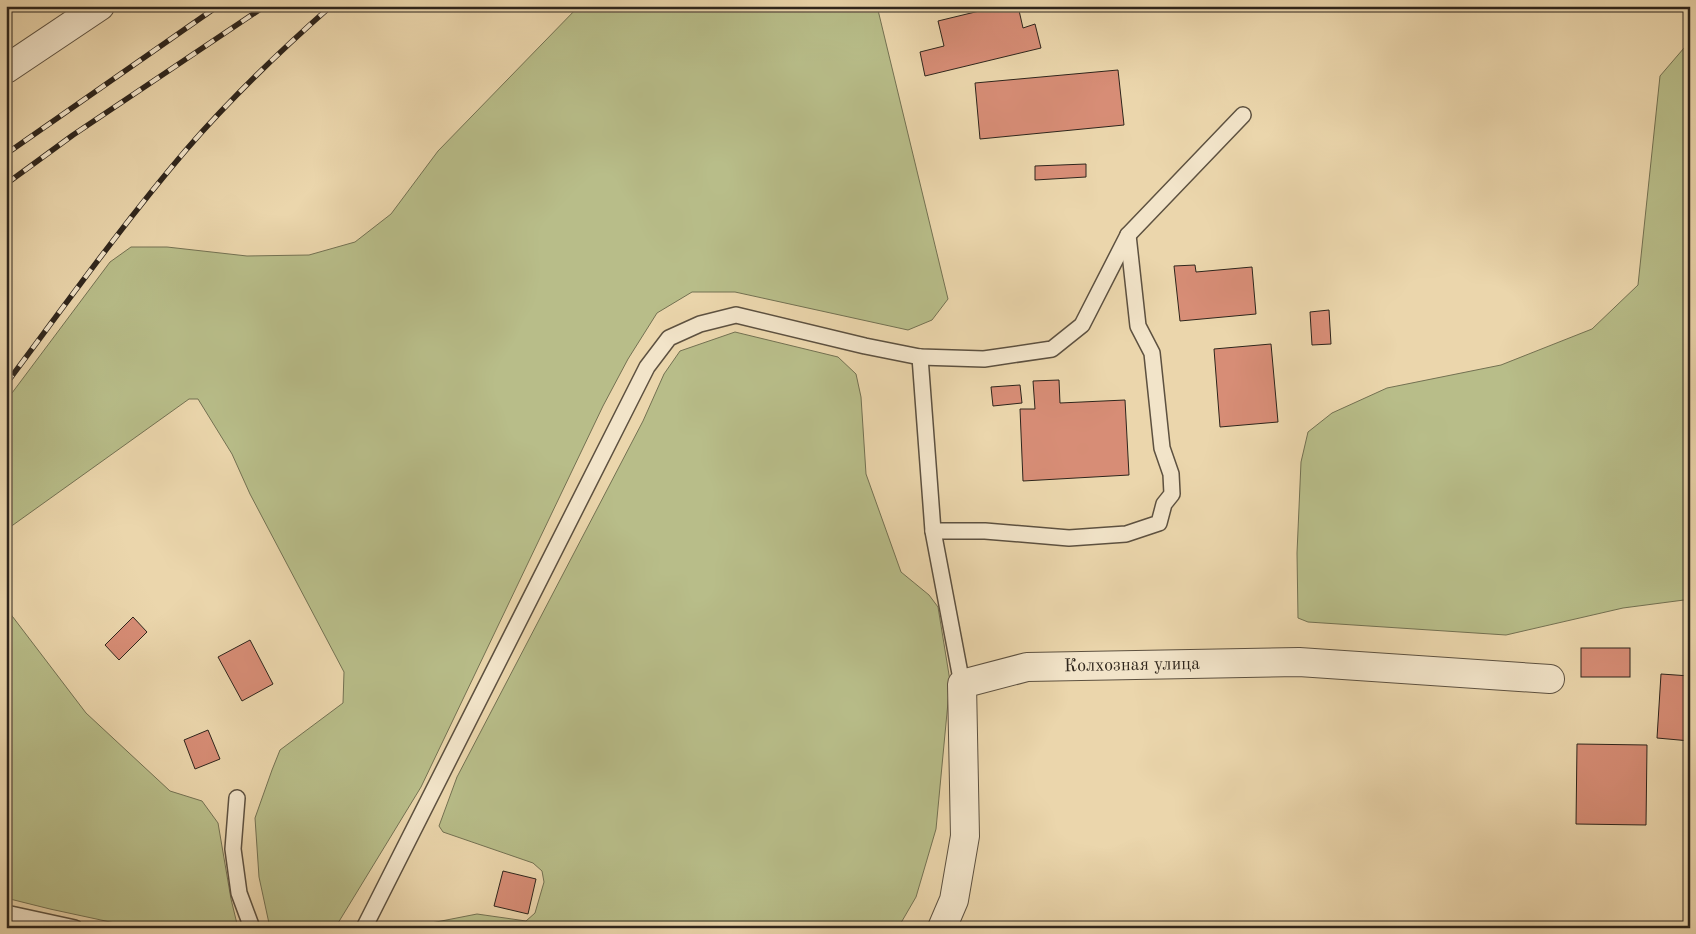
<svg xmlns="http://www.w3.org/2000/svg" width="1696" height="934" viewBox="0 0 1696 934" font-family="'Old Standard TT',serif">
<style>
.green{fill:#b8bd89;stroke:#737152}
.building{fill:#d78d76;stroke:#2e251c}
.lines{fill:none;stroke-linecap:round;stroke-linejoin:round}
.lane-casing{stroke:#5d5140;stroke-width:18}
.street-casing{stroke:#5d5140;stroke-width:30}
.lane{stroke:#f2e4c9;stroke-width:15}
.street{stroke:#f2e4c9;stroke-width:28}
.rail-casing{stroke:#2e251c;stroke-width:5.5}
.rail{stroke:#f2e4c9;stroke-width:4;stroke-dasharray:11;stroke-linecap:butt}
.labels{text-anchor:middle;dominant-baseline:central;stroke-width:4.5;stroke-linejoin:round;paint-order:stroke}
.street-label{font-size:18px;fill:#2e251c;stroke:#f2e4c9}
</style>
<rect width="100%" height="100%" fill="#ebd6ac"/>
<filter id="stains"><feTurbulence type="fractalNoise" baseFrequency=".004" numOctaves="4"/><feColorMatrix values="0 0 0 0 .2 0 0 0 0 .09 0 0 0 0 .02 0 0 0 .5 -.17"/></filter>
<radialGradient id="worn" r=".72"><stop offset=".6" stop-color="#630" stop-opacity="0"/><stop offset="1" stop-color="#630" stop-opacity=".3"/></radialGradient>
<g class="green">
<polygon points="579,6 877,6 948,299 932,320 908,330 735,292 692,292 657,313 628,359 603,406 421,787 335,928 270,928 259,877 255,818 272,770 280,750 343,703 344,672 250,494 232,454 198,399 189,399 6,530 6,401 110,262 131,247 167,247 247,256 309,255 355,242 391,214 438,151"/>
<polygon points="1690,41 1690,601 1684,600 1623,608 1506,635 1308,622 1298,618 1297,553 1301,462 1308,432 1332,413 1387,388 1501,365 1592,329 1638,285 1660,76"/>
<polygon points="735,332 838,357 856,374 861,397 866,474 901,572 929,595 938,607 950,681 936,829 916,897 898,928 417,928 421,925 477,914 526,921 535,913 544,882 542,871 533,863 443,832 439,826 457,777 643,421 664,374 680,351"/>
<polygon points="6,608 86,713 170,791 202,801 218,823 231,899 238,928 138,928 50,909 6,898"/>
</g>
<g class="building">
<polygon points="1000,6 1018,6 1023,28 1035,24 1041,48 925,76 920,52 944,46 938,21"/>
<polygon points="1118,70 1124,125 980,139 975,83"/>
<polygon points="1086,164 1086,177 1035,180 1035,166"/>
<polygon points="1195,265 1196,272 1252,267 1256,314 1180,321 1174,266"/>
<polygon points="1329,310 1331,344 1312,345 1310,312"/>
<polygon points="1271,344 1278,422 1220,427 1214,349"/>
<polygon points="1059,380 1060,403 1125,400 1129,475 1023,481 1020,409 1035,409 1033,381"/>
<polygon points="1020,385 1022,403 993,406 991,387"/>
<polygon points="133,617 147,632 119,660 105,645"/>
<polygon points="250,640 273,684 242,701 218,657"/>
<rect x="1581" y="648" width="49" height="29"/>
<polygon points="1661,674 1690,676 1690,741 1657,738"/>
<polygon points="208,730 220,759 195,769 184,740"/>
<polygon points="1577,744 1647,745 1646,825 1576,824"/>
<polygon points="503,871 536,879 528,914 494,906"/>
</g>
<g class="lines">
<defs>
<g id="lane">
<polyline points="920,357 933,531 962,684"/>
<polyline points="933,531 985,531 1069,538 1126,534 1159,523 1164,504 1172,494 1171,474 1162,448 1152,353 1138,326 1128,235"/>
<polyline points="237,798 233,849 239,893 252,928"/>
<polyline points="6,913 75,928"/>
<polyline points="364,928 647,367 669,338 700,324 736,315 865,346 920,357 984,359 1052,349 1082,325 1128,235 1243,115"/>
</g>
<g id="street">
<polyline points="6,69 100,6"/>
<polyline points="942,928 954,900 965,836 962,684 1027,667 1299,662 1550,679"/>
</g>
</defs>
<use href="#lane" class="lane-casing"/>
<use href="#street" class="street-casing"/>
<use href="#lane" class="lane"/>
<use href="#street" class="street"/>
<defs>
<g id="rail">
<polyline points="6,154 218,6"/>
<polyline points="6,184 73,135 265,6"/>
<path d="M6,384C65,305 122,225 186,150C231,98 280,51 331,6"/>
</g>
</defs>
<use href="#rail" class="rail-casing"/>
<use href="#rail" class="rail"/>
</g>
<g class="labels">
<g class="street-label">
<text transform="translate(1132 665) rotate(-1)">Колхозная улица</text>
</g>
</g>
<rect width="1696" height="934" fill="none" stroke="#ebd6ac" stroke-width="25"/>
<rect x="8" y="8" width="1681" height="919" fill="none" stroke="#2e251c" stroke-width="2.5"/>
<rect x="12" y="12" width="1671" height="909" fill="none" stroke="#2e251c"/>
<rect width="100%" height="100%" filter="url(#stains)"/>
<rect width="100%" height="100%" fill="url(#worn)"/>
</svg>
